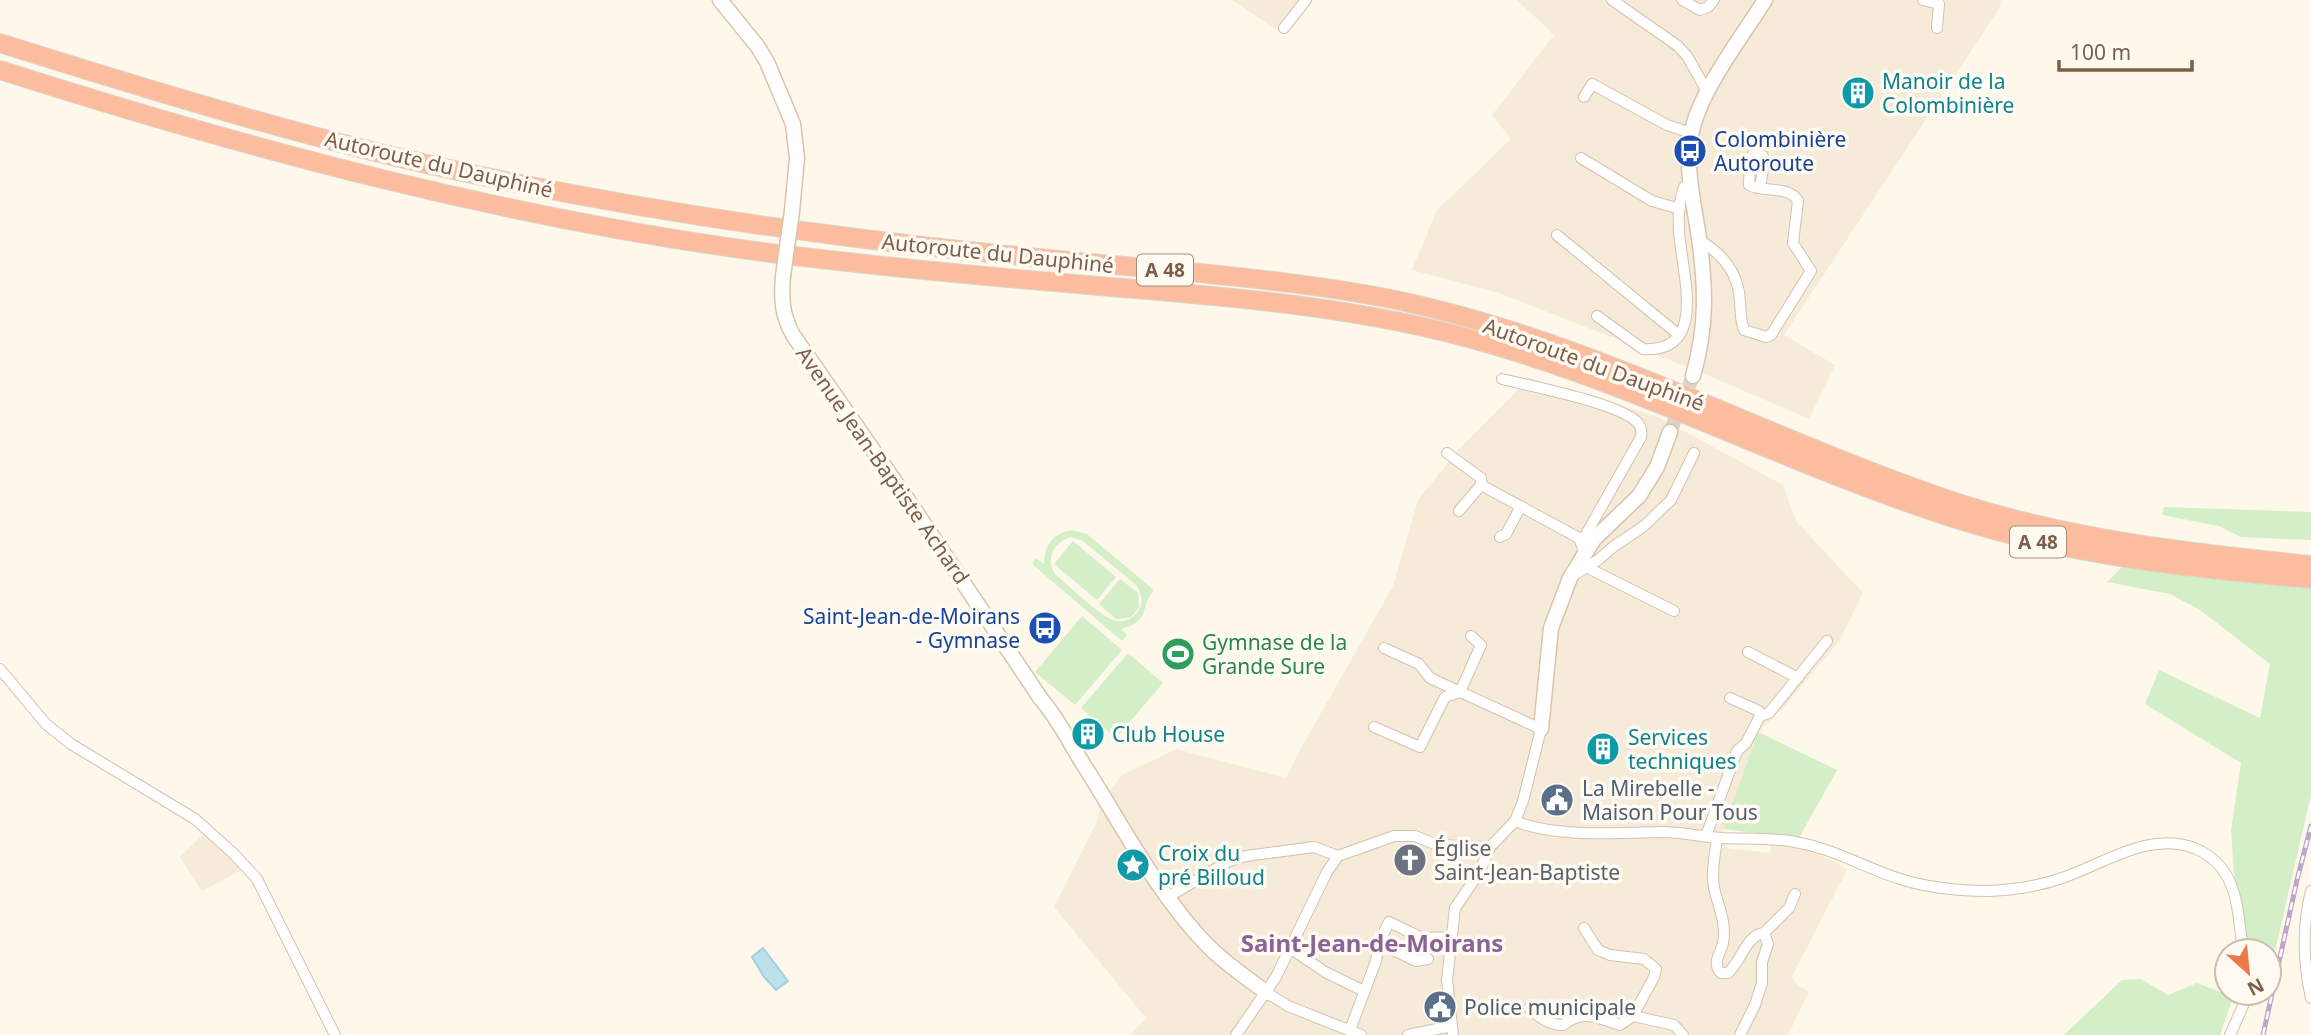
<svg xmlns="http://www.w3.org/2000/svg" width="2311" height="1035" viewBox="0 0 2311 1035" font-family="'Noto Sans',sans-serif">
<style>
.residential{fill:#f6ebd8}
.green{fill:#d4eec7;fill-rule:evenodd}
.water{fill:#bde1ea;stroke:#a2d0dd;stroke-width:2}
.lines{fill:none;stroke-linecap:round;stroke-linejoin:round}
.secondary-tunnel{stroke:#ded2c3;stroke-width:14;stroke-dasharray:14 7;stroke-linecap:butt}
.street-casing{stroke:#d3c1ae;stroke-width:12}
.secondary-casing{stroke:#d8c3ae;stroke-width:17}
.highway-casing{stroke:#ddd5d0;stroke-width:20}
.street{stroke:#fff;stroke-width:10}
.secondary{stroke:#fff;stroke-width:14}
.highway{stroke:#fcbd9e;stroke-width:18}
.rail-casing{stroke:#bca6cb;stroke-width:5}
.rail{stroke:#fffbf3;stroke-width:2.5;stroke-dasharray:8;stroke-linecap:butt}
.secondary-bridge-casing{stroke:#d8c3ae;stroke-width:17;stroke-linecap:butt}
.secondary-bridge{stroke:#fff;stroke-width:14}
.labels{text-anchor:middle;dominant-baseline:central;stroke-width:7;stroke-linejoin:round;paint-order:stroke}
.shield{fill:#fffbf3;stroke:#a38e7d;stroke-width:2}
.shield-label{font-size:19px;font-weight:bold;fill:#7c5f4a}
.culture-label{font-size:21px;fill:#0d838f;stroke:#fffbf3;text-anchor:start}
.transit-label{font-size:21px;fill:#164399;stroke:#fffbf3;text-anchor:start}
.street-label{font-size:21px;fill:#7c5f4a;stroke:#fffbf3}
.leisure-label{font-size:21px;fill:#27864d;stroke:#fffbf3;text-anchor:start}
.service-label{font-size:21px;fill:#4e5e75;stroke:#fffbf3;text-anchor:start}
.worship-label{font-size:21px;fill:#5b616d;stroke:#fffbf3;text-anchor:start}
.quarter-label{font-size:24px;font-weight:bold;fill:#8a6398;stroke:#fffbf3}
</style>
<rect width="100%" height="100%" fill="#fef8eb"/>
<g class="residential">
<polygon points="1232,0 1310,0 1283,34"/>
<polygon points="1517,0 2001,0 2000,7 1784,335 1835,365 1809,419 1705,374 1499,293 1412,270 1437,210 1511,139 1492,115 1554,35"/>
<polygon points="1527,377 1658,417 1783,485 1796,521 1863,593 1840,640 1786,705 1758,732 1723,829 1727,848 1770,853 1771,844 1810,851 1836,862 1847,870 1792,976 1794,982 1809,992 1788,1035 1130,1035 1146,1018 1054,907 1097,822 1100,803 1122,775 1176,749 1286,778 1301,748 1393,586 1418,500 1458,450 1519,389"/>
<polygon points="205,833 244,869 202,891 180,857"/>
</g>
<g class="green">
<polygon points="2164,507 2311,512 2311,540 2241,537 2219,526 2162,515"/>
<path d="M1072,530L1087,534L1154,590C1139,607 1152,621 1121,629L1127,635L1122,641L1032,564L1036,558L1044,564C1044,545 1053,533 1072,530ZM1071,537L1083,541L1136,585C1141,592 1144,602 1139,610C1134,618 1125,623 1116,621C1103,619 1067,584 1055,574C1046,557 1053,543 1071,537Z"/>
<polygon points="1073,541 1116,577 1097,600 1054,564"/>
<polygon points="2122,567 2311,588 2311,795 2269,977 2269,951 2250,951 2234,874 2231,830 2241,763 2145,704 2159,670 2260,718 2270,664 2200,610 2170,594 2107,582"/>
<polygon points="1120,579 1138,593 1139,608 1131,617 1116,619 1099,604"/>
<polygon points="1082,616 1122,650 1075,705 1035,672"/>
<polygon points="1128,653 1163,683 1116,738 1081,708"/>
<polygon points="1758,732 1837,770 1799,838 1723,829"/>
<polygon points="2141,979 2168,995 2197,983 2233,997 2220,1035 2064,1035 2122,980"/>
</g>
<polygon class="water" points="763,948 788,981 776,990 764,977 752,957"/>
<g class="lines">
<polyline class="secondary-tunnel" points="1670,432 1693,376"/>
<defs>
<g id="street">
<polyline points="1612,0 1678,46 1687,56 1708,93"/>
<polyline points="1682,0 1700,10 1708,7 1714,0"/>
<polyline points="1923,0 1939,4 1937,28"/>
<polyline points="1284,28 1306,0"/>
<polyline points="1584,97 1592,84 1667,125 1691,133"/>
<polyline points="1581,158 1652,201 1680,209"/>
<polyline points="1557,235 1679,335"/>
<path d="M1699,240C1723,254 1739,273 1740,302C1741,312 1740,320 1744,330L1766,337L1771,335L1811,271L1793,243L1798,201C1789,185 1764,193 1749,185L1750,160L1753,154L1759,153L1763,156L1764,162L1760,188"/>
<path d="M1597,316L1643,349C1710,353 1681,271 1679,231C1678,217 1679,201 1684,187L1691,184"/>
<path d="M1502,379C1531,386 1618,403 1637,422C1641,426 1642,431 1641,437L1585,536V553"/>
<polyline points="1447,453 1481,478 1481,485"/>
<polyline points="1459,511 1481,485 1579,538 1583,549"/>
<polyline points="1500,537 1506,534 1521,506"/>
<polyline points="1586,567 1674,611"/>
<polyline points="1576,574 1598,560 1613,547 1644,526 1671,500 1694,453"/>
<polyline points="1384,648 1419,664 1430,678 1541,729 1523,801 1515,821 1490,847 1479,873 1455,908 1447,980 1453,1035"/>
<polyline points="1748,652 1798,678"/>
<polyline points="0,669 46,724 71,744 195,819 234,854 257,879 335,1035"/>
<polyline points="1730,698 1759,711 1760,716"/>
<polyline points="1374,727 1420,747 1445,697 1460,692 1481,645 1471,636"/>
<path d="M1515,821C1555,838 1620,833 1663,832C1683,832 1701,837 1721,838C1744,839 1767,838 1790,841C1834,848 1860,866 1900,879C1929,888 1959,891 1989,891C2014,890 2039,886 2062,878C2104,864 2148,831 2194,848C2239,866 2237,909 2243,951"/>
<polyline points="1706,836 1737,751 1746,743 1760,716 1769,713 1827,641"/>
<path d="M1717,838C1715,855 1711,872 1714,888C1718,905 1727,924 1723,943C1721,954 1711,962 1721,973H1728C1741,962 1746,935 1764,933L1768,944L1762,962V983L1755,1005L1740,1035"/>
<polyline points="1338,856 1394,836 1415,836 1437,845 1490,847"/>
<path d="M2311,891C2302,926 2303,962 2311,998"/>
<polyline points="1168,897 1229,861 1246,856 1314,847 1338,856"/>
<polyline points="1584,928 1598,950 1610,955 1644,959 1656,969 1654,977 1633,1016 1674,1025 1683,1035"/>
<polyline points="1764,933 1789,908 1795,894"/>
<polyline points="1379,943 1416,961 1428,959"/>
<polyline points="1290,948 1325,972 1364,991"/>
<polyline points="1267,993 1288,1006 1361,1035"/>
<path d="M1529,1008C1539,1017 1549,1025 1563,1025C1583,1009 1598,1018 1620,1025L1633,1016"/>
<polyline points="1350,1030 1376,961 1379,943 1389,922 1422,938 1451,937"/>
<polyline points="1236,1035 1276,977 1327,872 1338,856"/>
<polyline points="1408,1035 1452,1026"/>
<polyline points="2230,1035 2246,999 2246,993"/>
</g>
<g id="secondary">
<polyline points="720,0 758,47 767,62 793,124 797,158 792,211"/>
<path d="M783,276C781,299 782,315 793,335L912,506L1041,699C1060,721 1071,746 1087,770C1124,829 1160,897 1208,946C1226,964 1247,978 1267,993"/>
<path d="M1693,376C1707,327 1706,288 1699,238C1694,203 1684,166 1692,131C1701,89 1742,37 1765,0"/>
<polyline points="1541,729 1551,628 1570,578 1594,539 1639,496 1657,467 1670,432"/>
</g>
<g id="highway">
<path d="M0,43C121,81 244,119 367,150C519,187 672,214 826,234C937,249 1048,259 1159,269C1238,277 1318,284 1396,300C1592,341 1769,440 1958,503C2073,540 2192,553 2311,565"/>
<path d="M0,70C254,151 513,220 778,254C885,267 992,277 1099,286C1206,295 1314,303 1419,326C1603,366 1769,458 1947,516C2065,555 2188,568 2311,579"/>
</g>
</defs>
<use href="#street" class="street-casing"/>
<use href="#secondary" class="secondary-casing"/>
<use href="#highway" class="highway-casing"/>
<use href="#street" class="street"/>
<use href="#secondary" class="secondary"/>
<use href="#highway" class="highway"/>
<defs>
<polyline id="rail" points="2263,1035 2297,880 2311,826"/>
</defs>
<use href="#rail" class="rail-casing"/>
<use href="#rail" class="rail"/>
<defs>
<polyline id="secondary-bridge" points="783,276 792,211"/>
</defs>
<use href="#secondary-bridge" class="secondary-bridge-casing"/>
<use href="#secondary-bridge" class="secondary-bridge"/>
</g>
<defs>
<symbol id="building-disc" viewBox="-11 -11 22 22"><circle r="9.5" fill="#0f9aa8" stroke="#fffbf3"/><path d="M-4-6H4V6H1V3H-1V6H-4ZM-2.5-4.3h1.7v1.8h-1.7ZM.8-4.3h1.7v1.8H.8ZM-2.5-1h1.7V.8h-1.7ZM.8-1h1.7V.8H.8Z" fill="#fff"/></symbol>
<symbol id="bus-disc" viewBox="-11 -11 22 22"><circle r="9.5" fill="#1a4fb4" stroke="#fffbf3"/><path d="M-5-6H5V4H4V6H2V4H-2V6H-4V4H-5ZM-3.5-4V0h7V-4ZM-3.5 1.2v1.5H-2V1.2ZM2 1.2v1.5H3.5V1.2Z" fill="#fff"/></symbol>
<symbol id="stadium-disc" viewBox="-11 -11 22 22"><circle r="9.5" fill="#2e9e5b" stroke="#fffbf3"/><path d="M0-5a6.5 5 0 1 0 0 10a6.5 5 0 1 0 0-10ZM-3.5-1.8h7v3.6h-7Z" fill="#fff"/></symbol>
<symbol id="civic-disc" viewBox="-11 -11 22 22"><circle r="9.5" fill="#5c6f8a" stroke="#fffbf3"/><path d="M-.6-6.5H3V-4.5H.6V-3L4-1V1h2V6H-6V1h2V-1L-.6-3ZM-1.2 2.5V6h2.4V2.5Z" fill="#fff"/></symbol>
<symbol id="church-disc" viewBox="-11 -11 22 22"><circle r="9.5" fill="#6b7280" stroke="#fffbf3"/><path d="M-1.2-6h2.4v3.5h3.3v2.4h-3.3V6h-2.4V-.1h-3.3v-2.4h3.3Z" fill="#fff"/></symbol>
<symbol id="sight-disc" viewBox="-11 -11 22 22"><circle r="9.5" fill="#0f9aa8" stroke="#fffbf3"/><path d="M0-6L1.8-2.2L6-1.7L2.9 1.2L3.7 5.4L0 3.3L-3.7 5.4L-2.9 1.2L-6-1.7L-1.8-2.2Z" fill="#fff"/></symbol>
</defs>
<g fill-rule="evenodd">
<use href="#building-disc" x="1839" y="74" width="38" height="38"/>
<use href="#bus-disc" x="1671" y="132" width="38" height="38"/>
<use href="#bus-disc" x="1026" y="609" width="38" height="38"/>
<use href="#stadium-disc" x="1159" y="635" width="38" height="38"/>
<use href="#building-disc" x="1069" y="715" width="38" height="38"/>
<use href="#building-disc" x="1584" y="730" width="38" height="38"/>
<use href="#civic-disc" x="1538" y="781" width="38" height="38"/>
<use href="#church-disc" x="1391" y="841" width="38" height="38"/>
<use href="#sight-disc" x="1114" y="846" width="38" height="38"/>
<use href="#civic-disc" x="1421" y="988" width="38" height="38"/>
</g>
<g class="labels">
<g class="shield">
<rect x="1137" y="254.5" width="56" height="31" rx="5"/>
<rect x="2010" y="526.5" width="56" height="31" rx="5"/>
</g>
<g class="shield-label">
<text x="1165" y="270">A 48</text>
<text x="2038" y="542">A 48</text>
</g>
<g class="culture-label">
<text x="1882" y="81">Manoir de la<tspan x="1882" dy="24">Colombinière</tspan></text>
<text x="1112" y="734">Club House</text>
<text x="1628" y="737">Services<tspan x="1628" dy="24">techniques</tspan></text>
<text x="1158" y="853">Croix du<tspan x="1158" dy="24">pré Billoud</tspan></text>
</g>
<g class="transit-label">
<text x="1714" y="139">Colombinière<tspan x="1714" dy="24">Autoroute</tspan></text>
<text x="1020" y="616" text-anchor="end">Saint-Jean-de-Moirans<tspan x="1020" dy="24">- Gymnase</tspan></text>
</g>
<g class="street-label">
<text transform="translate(439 164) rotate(13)">Autoroute du Dauphiné</text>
<text transform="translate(998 253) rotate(6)">Autoroute du Dauphiné</text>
<text transform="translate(1594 364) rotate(20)">Autoroute du Dauphiné</text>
<text transform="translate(883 465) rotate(55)">Avenue Jean-Baptiste Achard</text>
</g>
<g class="leisure-label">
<text x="1202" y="642">Gymnase de la<tspan x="1202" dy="24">Grande Sure</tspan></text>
</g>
<g class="service-label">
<text x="1582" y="788">La Mirebelle -<tspan x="1582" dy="24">Maison Pour Tous</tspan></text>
<text x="1464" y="1007">Police municipale</text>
</g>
<g class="worship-label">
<text x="1434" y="848">Église<tspan x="1434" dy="24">Saint-Jean-Baptiste</tspan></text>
</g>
<g class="quarter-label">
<text x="1372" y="942">Saint-Jean-de-Moirans</text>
</g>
</g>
<g transform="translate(2248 972) rotate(153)"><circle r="33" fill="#fffbf3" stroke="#cbbdaf" stroke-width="2"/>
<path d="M0-5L12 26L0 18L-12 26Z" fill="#ef7849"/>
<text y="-10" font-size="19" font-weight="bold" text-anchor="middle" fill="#7c5f4a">N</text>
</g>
<path d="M2059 60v10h133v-10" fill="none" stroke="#7c5f4a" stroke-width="3.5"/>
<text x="2070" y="60" font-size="21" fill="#7c5f4a" stroke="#fffbf3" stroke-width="5" paint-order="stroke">100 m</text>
</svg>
